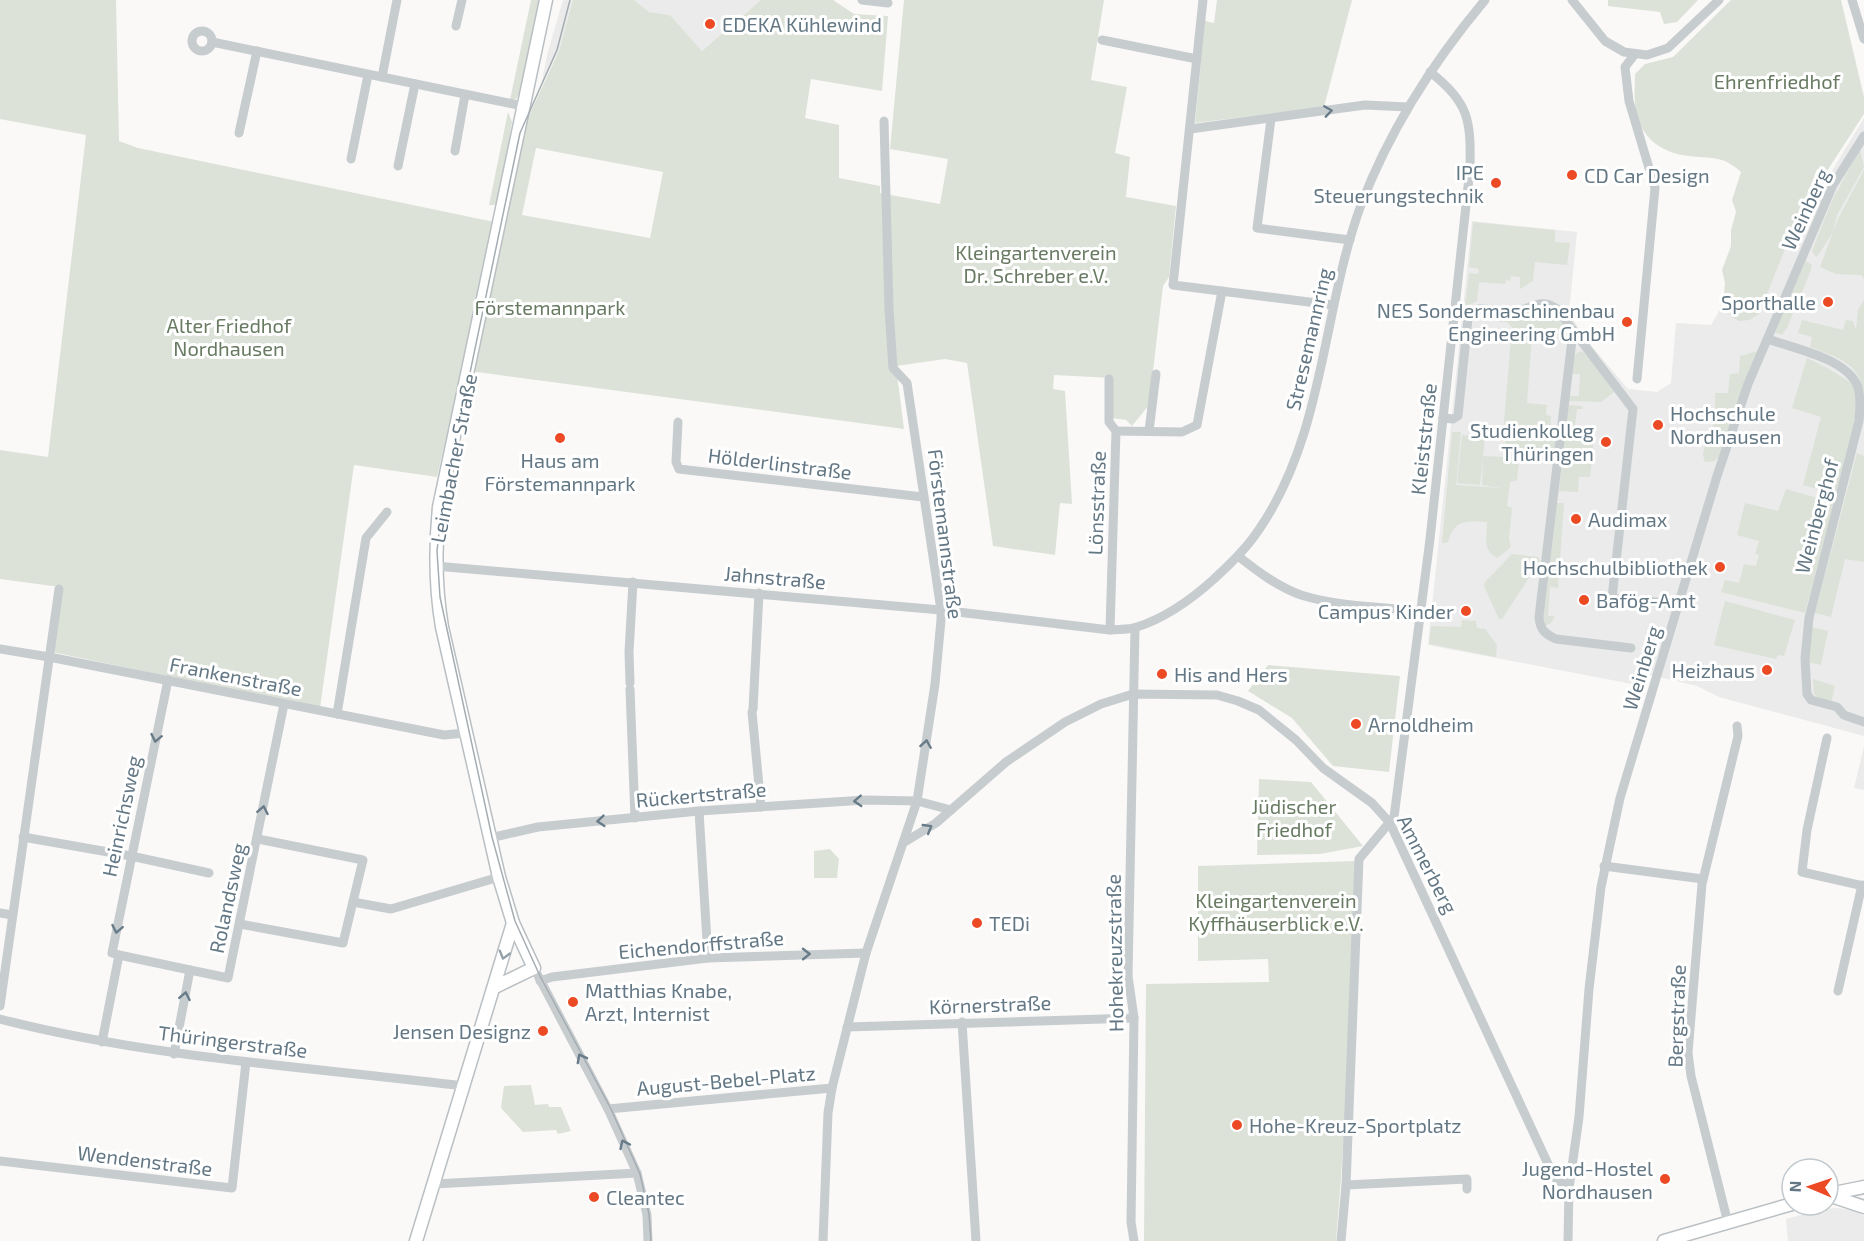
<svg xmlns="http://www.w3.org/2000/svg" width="1864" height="1241" viewBox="0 0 1864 1241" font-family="'Exo 2',sans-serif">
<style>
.built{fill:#eaebea}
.green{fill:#dce2d8;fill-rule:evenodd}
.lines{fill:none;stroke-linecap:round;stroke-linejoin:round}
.secondary-casing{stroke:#b9bfc3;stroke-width:15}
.street{stroke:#c7cccf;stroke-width:9}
.secondary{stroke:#fff;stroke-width:12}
.tram{stroke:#a5adb2;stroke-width:1.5}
.oneway{stroke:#687b88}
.oneway2{stroke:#92a0a9}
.poi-dot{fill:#ec4925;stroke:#fff;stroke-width:2}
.labels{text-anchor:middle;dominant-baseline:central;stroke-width:6;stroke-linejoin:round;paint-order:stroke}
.poi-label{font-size:20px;fill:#637784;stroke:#fff;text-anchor:start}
.park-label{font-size:20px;fill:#687a62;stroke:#fff}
.street-label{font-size:20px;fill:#637784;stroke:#fff}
</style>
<rect width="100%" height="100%" fill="#faf9f7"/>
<g class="built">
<polygon points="563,0 573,0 571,9 559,51 541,87 547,55"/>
<polygon points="634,0 761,0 702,51 670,15 649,12"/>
<polygon points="1864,118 1864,736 1719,697 1697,686 1646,674 1642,685 1627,683 1428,645 1472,221 1577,232 1569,313 1585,338 1628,389 1657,392 1671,383 1676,323 1711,325 1718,313 1766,167 1827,179"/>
<polygon points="1864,746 1864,790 1854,788"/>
<polygon points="1838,1208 1856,1211 1864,1216 1864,1241 1788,1241 1786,1219 1823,1209"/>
</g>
<g class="green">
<path d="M0,0H116L119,141L138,148L504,224L525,124L559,51L573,0H634L649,12L670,15L702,51L761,0H833L854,14L888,16L882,91L811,79L805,118L839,125V178L880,186V193L940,204L948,159L890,149L904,0H1104L1091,80L1127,87L1115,153L1130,157L1126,197L1176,206L1169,277L1163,286L1149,405L1132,426L1126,420L1112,418V378L1054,375L1053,389L1065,391L1072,504L1060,503L1055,555L993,546L967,363L945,359L896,366L904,429L462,370L437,477L354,465L320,708L52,652L60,587L0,579V450L48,457L86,135L0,119ZM536,148L663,172L650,238L522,215Z"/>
<polygon points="531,0 541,0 520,93 516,99 510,100"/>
<polygon points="1217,0 1352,0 1324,107 1195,123 1205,21 1214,23"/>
<polygon points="1608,0 1698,0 1677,22 1664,24 1660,12 1608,6"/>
<path d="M1731,0H1841L1864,97V114L1827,171L1817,169L1759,314L1749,320L1739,321L1732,317L1723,306L1725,283L1722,270L1731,246V230L1736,212L1732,200L1741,172C1722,155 1713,159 1689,156C1659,153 1636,134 1635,102C1634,93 1635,83 1635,74L1645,64L1673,57Z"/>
<polygon points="508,112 512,122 510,134 513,135 499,201 494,205 489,205"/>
<polygon points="1860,149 1864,167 1837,215 1833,232 1819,254 1816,257 1812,251 1832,201"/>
<polygon points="1864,170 1864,279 1861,275 1836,274 1820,267 1838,219"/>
<polygon points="1473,222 1555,230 1555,242 1570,243 1567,265 1535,262 1533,281 1520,289 1520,277 1511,276 1510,281 1506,280 1505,284 1479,282 1477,301 1471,304 1465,305 1469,273 1478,274 1479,269 1469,267"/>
<polygon points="1806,261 1812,265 1811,270 1787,328 1782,335 1773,332"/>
<path d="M1864,300V394C1860,362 1835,356 1810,347L1812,337L1798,333L1802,320L1843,330L1846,320L1853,321L1856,330L1858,310Z"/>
<path d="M1541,308L1550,310L1568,330V338C1552,335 1548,322 1532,336L1527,403L1547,405L1546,415L1551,416L1550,429L1560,430L1557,456C1544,463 1532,456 1519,461L1517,480L1510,482L1507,506L1512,508L1509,539L1511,547L1497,558C1482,550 1487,537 1487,522C1465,521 1455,519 1448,542L1442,543L1452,432H1461L1456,485L1502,488L1482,485L1483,457L1480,485L1457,483L1462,435L1485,437L1483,456L1504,457L1506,435L1503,433L1512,327L1507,322H1499L1501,316C1517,317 1526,309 1541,308Z"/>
<path d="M1581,351L1587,355L1614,392L1601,402L1568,401L1569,396H1579L1580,374H1571C1572,363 1571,355 1581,351Z"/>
<polygon points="1758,351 1721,454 1715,461 1705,462 1703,455 1707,434 1715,423 1715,393 1728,393 1730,374 1739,373 1740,356"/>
<path d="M1807,358L1829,369L1853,384C1862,420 1845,459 1836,494L1803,485L1821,417L1792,408Z"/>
<polygon points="1568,405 1582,406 1582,409 1577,409 1575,426 1595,428 1590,477 1579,477 1578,492 1559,491"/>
<polygon points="1857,453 1864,456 1864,562 1845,559 1831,617 1815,613"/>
<polygon points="1786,489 1834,503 1805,613 1721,592 1725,580 1739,583 1744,564 1756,566 1759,555 1755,554 1759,541 1737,535 1745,503 1778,511"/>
<polygon points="1557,503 1564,503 1558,588 1550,587 1548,616 1555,616 1551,623 1545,626 1543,623"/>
<polygon points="1512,554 1538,557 1540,561 1502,619 1499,619 1484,586 1485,582"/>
<polygon points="1725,601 1795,620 1784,656 1778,655 1776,659 1714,645"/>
<polygon points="1462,620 1476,621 1477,628 1485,629 1497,645 1496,657 1429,644 1431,626 1461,627"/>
<polygon points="1811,627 1828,631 1821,665 1808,662"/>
<polygon points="1268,665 1400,676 1389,772 1333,766 1292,718 1248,691"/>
<polygon points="1813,679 1835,686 1831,703 1817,698 1814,694"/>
<polygon points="1259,779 1311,782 1363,846 1320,854 1257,855"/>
<polygon points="830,849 839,859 837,878 814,878 814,851"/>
<path d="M1355,861C1352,988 1347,1115 1336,1241H1144L1146,984L1269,982L1268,959L1198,961V866Z"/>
<polygon points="531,1085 535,1105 548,1104 549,1107 561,1107 571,1131 558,1134 556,1130 523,1132 501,1108 504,1086"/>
</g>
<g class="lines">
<defs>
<g id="secondary">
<path d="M495,987L534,968L513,923L499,877L442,627C435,586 435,548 439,507L546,0"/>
<polyline points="1829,1194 1864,1187"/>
<polyline points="1828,1195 1864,1207"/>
<polyline points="416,1241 513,923"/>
<polyline points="1664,1241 1792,1204"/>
</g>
</defs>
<use href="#secondary" class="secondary-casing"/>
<g class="street">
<polyline points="862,0 888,3"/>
<polyline points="1203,0 1173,285 1333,305"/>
<polyline points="1572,0 1605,41 1624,52 1647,55 1668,48 1719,0"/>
<polyline points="1852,0 1864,39"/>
<polyline points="456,26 462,0"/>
<circle cx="202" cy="41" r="10"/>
<polyline points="1102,40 1197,59"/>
<polyline points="212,42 523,106"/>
<polyline points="1635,54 1625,67 1629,101 1655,188 1637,379"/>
<polyline points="382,77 397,0"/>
<polyline points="1271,119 1257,228 1350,240"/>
<polyline points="1190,129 1365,105 1408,107"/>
<polyline points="239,133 257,51"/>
<polyline points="455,151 465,95"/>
<polyline points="351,159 368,75"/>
<polyline points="398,166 415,84"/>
<path d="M1576,335L1572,340L1539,617C1540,630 1545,634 1556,639L1631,648"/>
<path d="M1768,339C1795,349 1847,358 1858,387C1861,398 1860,410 1859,421L1809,618L1805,658L1807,694L1811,700L1837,707L1844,715L1864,722"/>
<polyline points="1109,379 1109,422 1116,431 1110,630"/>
<path d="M1443,418L1453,419L1458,416L1468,318C1471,314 1473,310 1479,309C1489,308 1501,312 1512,312C1530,311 1539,296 1557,309L1633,409L1612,598L1678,604"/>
<polyline points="678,422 676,462 679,469 923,497"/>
<polyline points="1116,431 1182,432 1197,425 1222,291"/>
<polyline points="1149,431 1156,374"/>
<path d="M1238,556C1257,571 1278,587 1301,595C1339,607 1382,607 1422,611"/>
<path d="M435,566L941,610L1110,630C1119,629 1129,630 1137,627C1165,618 1193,598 1214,579C1231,563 1247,548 1260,528C1325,432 1322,311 1361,205C1390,129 1433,62 1485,0"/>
<polyline points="0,649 49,657 444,735 465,733"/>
<polyline points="630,683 629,652 633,582"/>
<polyline points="630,689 635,818"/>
<polyline points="753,709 759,593"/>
<polyline points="752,712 761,807"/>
<polyline points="337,714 366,538 387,512"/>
<polyline points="1827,738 1807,830 1802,872 1864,886"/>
<polyline points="699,811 708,958"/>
<polyline points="23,837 131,856 209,873"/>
<polyline points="490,838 538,827 699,811 865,800 917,801 951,810"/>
<polyline points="903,843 936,823 1006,762 1065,722 1101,704 1133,694 1217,695 1238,701 1259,710 1296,740 1323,768 1372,803 1390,823 1554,1177 1569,1188"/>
<polyline points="1604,866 1703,879"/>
<polyline points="353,902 391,909 499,877"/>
<polyline points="0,913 12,915"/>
<polyline points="240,924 343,943 363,860 258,839"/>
<polyline points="119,955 190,970"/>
<polyline points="534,968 608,1109 637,1173 647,1215 648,1241"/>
<polyline points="540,981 552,977 708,958 866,953"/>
<polyline points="1838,991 1862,885"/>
<polyline points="0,1006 59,589"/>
<path d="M0,1019C152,1058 309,1067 464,1086"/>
<polyline points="962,1022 976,1241"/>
<polyline points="847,1027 1134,1018"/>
<polyline points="102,1042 119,955 112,953 168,680"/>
<polyline points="174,1054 190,970 228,978 284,704"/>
<polyline points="608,1109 832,1088"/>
<polyline points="0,1161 232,1188 246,1062"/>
<polyline points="434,1184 637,1173"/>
<polyline points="1346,1185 1467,1179 1467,1189"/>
<polyline points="1728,1223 1691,1076 1688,1053 1702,884 1738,736 1737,726"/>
<polyline points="823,1241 828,1113 832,1088 866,953 917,801 935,684 941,620 941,610 907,383 893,368 889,309 884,121"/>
<polyline points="1134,1241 1131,1222 1134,1018 1128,976 1135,628"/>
<path d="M1341,1241L1346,1185L1359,859L1394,817L1430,539L1470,168C1471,120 1469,102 1430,72"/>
<polyline points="1568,1241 1569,1188 1579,1117 1589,989 1601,887 1620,798 1717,476 1748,384 1833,185 1864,136"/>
</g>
<use href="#secondary" class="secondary"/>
<polyline class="tram" points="570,0 557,50 520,133 442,507 437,551 440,597 492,837 515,921 540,976 611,1109 640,1174 649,1214 651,1241"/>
</g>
<defs><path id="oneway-chevron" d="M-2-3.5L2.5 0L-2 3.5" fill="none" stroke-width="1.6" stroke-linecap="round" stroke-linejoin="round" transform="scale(1.5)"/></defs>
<g class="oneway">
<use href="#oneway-chevron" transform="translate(1328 111) rotate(-8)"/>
<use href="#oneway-chevron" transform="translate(156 738) rotate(102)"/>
<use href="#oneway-chevron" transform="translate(926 744) rotate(-81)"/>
<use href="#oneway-chevron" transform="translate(858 801) rotate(177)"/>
<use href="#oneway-chevron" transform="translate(263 810) rotate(-79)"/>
<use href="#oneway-chevron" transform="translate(601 821) rotate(175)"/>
<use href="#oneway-chevron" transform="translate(928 828) rotate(-31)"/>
<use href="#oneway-chevron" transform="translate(117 929) rotate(101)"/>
<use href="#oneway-chevron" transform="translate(806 954) rotate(-1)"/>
<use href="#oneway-chevron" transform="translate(185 996) rotate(-79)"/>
<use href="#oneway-chevron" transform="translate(581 1058) rotate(-118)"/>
<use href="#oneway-chevron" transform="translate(624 1144) rotate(-115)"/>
</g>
<use class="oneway2" href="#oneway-chevron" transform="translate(504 955) rotate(106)"/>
<g class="poi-dot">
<circle cx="710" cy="24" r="6"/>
<circle cx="1572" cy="175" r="6"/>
<circle cx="1496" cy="183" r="6"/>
<circle cx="1828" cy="302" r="6"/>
<circle cx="1627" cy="322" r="6"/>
<circle cx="1658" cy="425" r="6"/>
<circle cx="560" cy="438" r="6"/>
<circle cx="1606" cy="442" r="6"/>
<circle cx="1576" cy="519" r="6"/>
<circle cx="1720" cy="567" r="6"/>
<circle cx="1584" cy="600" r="6"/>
<circle cx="1466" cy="611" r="6"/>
<circle cx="1767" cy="670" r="6"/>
<circle cx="1162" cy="674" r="6"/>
<circle cx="1356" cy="724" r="6"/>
<circle cx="977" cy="923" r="6"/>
<circle cx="573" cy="1002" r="6"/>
<circle cx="543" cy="1031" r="6"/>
<circle cx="1237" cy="1125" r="6"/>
<circle cx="1665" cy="1179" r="6"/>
<circle cx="594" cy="1197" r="6"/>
</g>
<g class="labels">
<g class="poi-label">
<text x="722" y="24">EDEKA Kühlewind</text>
<text x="1484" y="172" text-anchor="end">IPE<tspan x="1484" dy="23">Steuerungstechnik</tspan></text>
<text x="1584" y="175">CD Car Design</text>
<text x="1816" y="302" text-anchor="end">Sporthalle</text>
<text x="1615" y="310" text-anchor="end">NES Sondermaschinenbau<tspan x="1615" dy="23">Engineering GmbH</tspan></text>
<text x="1670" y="413">Hochschule<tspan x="1670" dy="23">Nordhausen</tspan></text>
<text x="1594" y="430" text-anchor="end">Studienkolleg<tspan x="1594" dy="23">Thüringen</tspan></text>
<text x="560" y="460" text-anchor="middle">Haus am<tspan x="560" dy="23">Förstemannpark</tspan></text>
<text x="1588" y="519">Audimax</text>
<text x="1708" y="567" text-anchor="end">Hochschulbibliothek</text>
<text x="1596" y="600">Bafög-Amt</text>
<text x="1454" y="611" text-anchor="end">Campus Kinder</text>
<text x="1755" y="670" text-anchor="end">Heizhaus</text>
<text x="1174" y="674">His and Hers</text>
<text x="1368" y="724">Arnoldheim</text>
<text x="989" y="923">TEDi</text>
<text x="585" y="990">Matthias Knabe,<tspan x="585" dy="23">Arzt, Internist</tspan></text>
<text x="531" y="1031" text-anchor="end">Jensen Designz</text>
<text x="1249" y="1125">Hohe-Kreuz-Sportplatz</text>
<text x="1653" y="1168" text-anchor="end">Jugend-Hostel<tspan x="1653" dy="23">Nordhausen</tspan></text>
<text x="606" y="1197">Cleantec</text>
</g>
<g class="park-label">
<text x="1777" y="81">Ehrenfriedhof</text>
<text x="1036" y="252">Kleingartenverein<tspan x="1036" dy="23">Dr. Schreber e.V.</tspan></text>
<text x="550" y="307">Förstemannpark</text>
<text x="229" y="325">Alter Friedhof<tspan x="229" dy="23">Nordhausen</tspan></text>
<text x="1294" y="806">Jüdischer<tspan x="1294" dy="23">Friedhof</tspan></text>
<text x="1276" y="900">Kleingartenverein<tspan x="1276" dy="23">Kyffhäuserblick e.V.</tspan></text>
</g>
<g class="street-label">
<text transform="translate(1805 209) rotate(-65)">Weinberg</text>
<text transform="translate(1308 339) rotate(-77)">Stresemannring</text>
<text transform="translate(1423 439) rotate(-84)">Kleiststraße</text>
<text transform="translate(453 458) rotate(-79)">Leimbacher Straße</text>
<text transform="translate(780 463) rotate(7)">Hölderlinstraße</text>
<text transform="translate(1096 503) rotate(-88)">Lönsstraße</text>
<text transform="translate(1816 516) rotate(-75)">Weinberghof</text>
<text transform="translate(946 534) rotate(83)">Förstemannstraße</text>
<text transform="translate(775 577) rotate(5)">Jahnstraße</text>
<text transform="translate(1641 668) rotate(-73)">Weinberg</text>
<text transform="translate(236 676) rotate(11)">Frankenstraße</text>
<text transform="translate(701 794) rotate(-5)">Rückertstraße</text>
<text transform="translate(121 816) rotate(-78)">Heinrichsweg</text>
<text transform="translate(1428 864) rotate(63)">Ammerberg</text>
<text transform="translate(227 898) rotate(-78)">Rolandsweg</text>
<text transform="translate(701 944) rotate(-5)">Eichendorffstraße</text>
<text transform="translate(1114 953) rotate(-91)">Hohekreuzstraße</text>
<text transform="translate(990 1004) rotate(-2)">Körnerstraße</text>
<text transform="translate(1676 1016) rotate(-88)">Bergstraße</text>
<text transform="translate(233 1041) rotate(7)">Thüringerstraße</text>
<text transform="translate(726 1080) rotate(-5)">August-Bebel-Platz</text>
<text transform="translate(145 1160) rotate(7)">Wendenstraße</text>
</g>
</g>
<g transform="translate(1810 1187) rotate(272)"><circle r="28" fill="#ffffff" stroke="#c1c9ce" stroke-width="1.5"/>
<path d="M0-4.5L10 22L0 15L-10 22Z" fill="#ec4925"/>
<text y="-9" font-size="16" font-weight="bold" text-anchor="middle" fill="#637784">N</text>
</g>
</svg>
